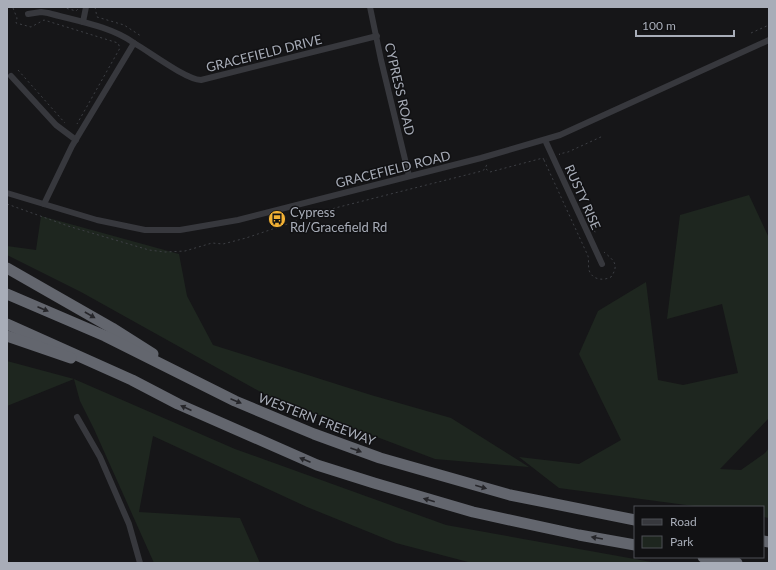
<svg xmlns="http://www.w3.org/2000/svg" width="776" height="570" viewBox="0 0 776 570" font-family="Lato,sans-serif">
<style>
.green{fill:#1e261f}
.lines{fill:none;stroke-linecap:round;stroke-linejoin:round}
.path{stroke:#3d3f44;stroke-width:1;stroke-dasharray:2 3;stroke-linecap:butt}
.minor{stroke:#37383d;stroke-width:6}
.motorway{stroke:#63666e;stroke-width:11}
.oneway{fill:#26262a}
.labels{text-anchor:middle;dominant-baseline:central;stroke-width:3;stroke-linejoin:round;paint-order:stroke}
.street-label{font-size:13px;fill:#a8adb8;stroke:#111113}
.poi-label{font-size:13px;fill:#a8adb8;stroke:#111113;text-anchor:start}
</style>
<rect width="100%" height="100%" fill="#161618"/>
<g class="green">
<polygon points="749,195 769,238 769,418 720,469 741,470 765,453 769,448 769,518 763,517 763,507 701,507 559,488 519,457 579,464 621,440 579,354 598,311 646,282 658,380 683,385 738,373 722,304 667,319 680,215"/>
<polygon points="41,216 179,254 187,296 213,345 371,395 451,418 529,467 435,459 266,395 81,292 7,255 7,246 36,250"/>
<polygon points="7,361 74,379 235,449 446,525 657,563 472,563 396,543 307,507 153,436 139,512 240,518 260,563 154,563 94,429 80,401 74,379 7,406"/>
</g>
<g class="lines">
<g class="path">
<polyline points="62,7 76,11 78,9"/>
<polyline points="95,7 97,17 124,25 141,36"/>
<polyline points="13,8 17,18 16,23 31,27 44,20 118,43 120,48 77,124"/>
<polyline points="751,33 769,25"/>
<polyline points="18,70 65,123"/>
<polyline points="560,155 559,154 568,152 603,136"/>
<path d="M544,160L588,256C589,260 588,265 589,270C592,280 603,281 611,277C620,264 613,260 604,252"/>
<polyline points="486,169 490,172 543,158 544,160 547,159"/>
<polyline points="7,204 68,226 149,250 165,252 185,251 212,243 223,244 246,238 335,208 482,171 485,169 487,164"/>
<polyline points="592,226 596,234"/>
</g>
<g class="minor">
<polyline points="370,7 381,60 409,176"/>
<path d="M28,14L41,12L48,13C77,21 110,26 134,43"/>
<polyline points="83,22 86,7"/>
<polyline points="11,76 56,125 76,140"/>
<polyline points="545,140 602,264"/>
<polyline points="7,193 97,220 145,230 180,230 238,220 481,158 560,135 769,40"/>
<path d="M44,204L72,146L134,43C150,52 185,79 201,80L377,36"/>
<polyline points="77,417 100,457 129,524 140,563"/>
</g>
<g class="motorway">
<polyline points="7,268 112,328 153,354"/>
<polyline points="7,294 105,336 235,401 314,434 380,458 510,495 635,520"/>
<polyline points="7,324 132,380 178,404 317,465 374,483 473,512 579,535 635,545"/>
<polyline points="7,336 71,358"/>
<polyline points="763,541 769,542"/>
<polyline points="703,557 737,563"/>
</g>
</g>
<defs><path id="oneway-solid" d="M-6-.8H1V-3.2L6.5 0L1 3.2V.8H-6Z"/></defs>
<g class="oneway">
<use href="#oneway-solid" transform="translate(43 309) rotate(23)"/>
<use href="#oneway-solid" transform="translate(90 315) rotate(30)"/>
<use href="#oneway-solid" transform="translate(236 401) rotate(23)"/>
<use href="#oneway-solid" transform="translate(186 408) rotate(-156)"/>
<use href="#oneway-solid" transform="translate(356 450) rotate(20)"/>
<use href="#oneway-solid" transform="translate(305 460) rotate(-157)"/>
<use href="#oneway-solid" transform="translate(481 487) rotate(16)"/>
<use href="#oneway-solid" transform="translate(429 500) rotate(-164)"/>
<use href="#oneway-solid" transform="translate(597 538) rotate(-170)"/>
</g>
<defs>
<symbol id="bus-disc" viewBox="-11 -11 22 22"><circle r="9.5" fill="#f2b134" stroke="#111113"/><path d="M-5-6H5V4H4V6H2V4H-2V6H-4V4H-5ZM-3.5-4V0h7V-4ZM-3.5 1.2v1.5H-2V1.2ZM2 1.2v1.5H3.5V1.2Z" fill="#111"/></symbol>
</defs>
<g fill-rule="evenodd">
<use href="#bus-disc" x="267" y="209" width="20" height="20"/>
</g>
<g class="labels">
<g class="street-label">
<text transform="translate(264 53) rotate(-14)">GRACEFIELD DRIVE</text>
<text transform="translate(400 89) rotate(77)">CYPRESS ROAD</text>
<text transform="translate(393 169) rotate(-14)">GRACEFIELD ROAD</text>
<text transform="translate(583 197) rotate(66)">RUSTY RISE</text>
<text transform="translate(317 419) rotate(21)">WESTERN FREEWAY</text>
</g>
<g class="poi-label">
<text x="290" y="212">Cypress<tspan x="290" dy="15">Rd/Gracefield Rd</tspan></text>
</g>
</g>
<rect width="776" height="570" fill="none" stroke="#a8adb8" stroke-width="16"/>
<rect x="634" y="506" width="130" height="52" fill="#111113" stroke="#4d4f55"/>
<rect x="642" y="519" width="20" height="6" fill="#37383d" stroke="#4d4f55"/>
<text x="670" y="526" font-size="12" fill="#a8adb8">Road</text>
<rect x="642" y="536" width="20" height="12" fill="#1e261f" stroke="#4d4f55"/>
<text x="670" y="546" font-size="12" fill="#a8adb8">Park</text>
<path d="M636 30v6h98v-6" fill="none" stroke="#a8adb8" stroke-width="2"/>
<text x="642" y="30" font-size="12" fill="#a8adb8" stroke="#111113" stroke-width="3" paint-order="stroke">100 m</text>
</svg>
